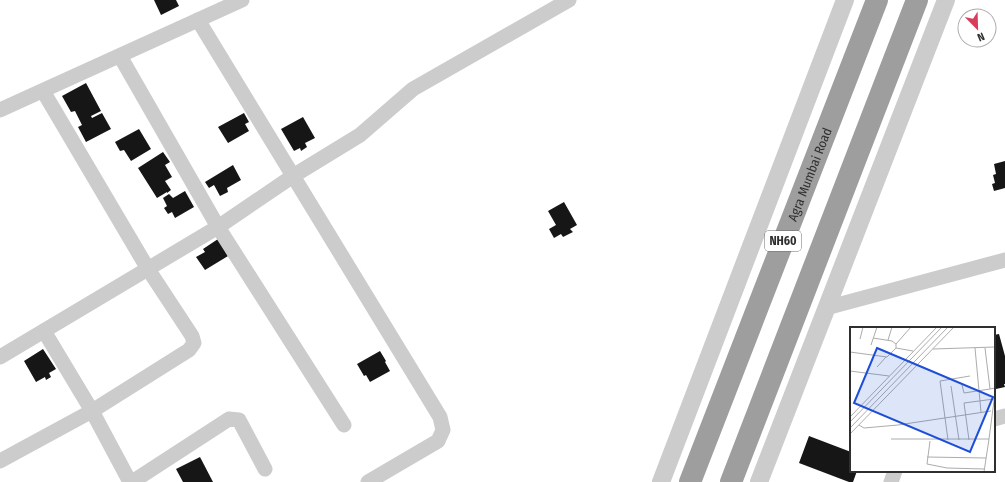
<svg xmlns="http://www.w3.org/2000/svg" width="1005" height="482" viewBox="0 0 1005 482" font-family="'Fira Sans Condensed',sans-serif">
<style>
.building{fill:#161616}
.lines{fill:none;stroke-linecap:round;stroke-linejoin:round}
.minor{stroke:#ccc;stroke-width:15}
.tertiary{stroke:#ccc;stroke-width:18}
.trunk{stroke:#9e9e9e;stroke-width:22}
.labels{text-anchor:middle;dominant-baseline:central;stroke-width:4;stroke-linejoin:round;paint-order:stroke}
.shield{fill:#fff;stroke:#6d6d6d;stroke-width:1}
.shield-label{font-size:12px;font-weight:bold;fill:#2f2f2f}
.street-label{font-size:13px;fill:#2f2f2f;stroke:#fff}
.inset-road{fill:none;stroke:#acacac;stroke-width:1}
.view{fill:#1d4ed8;fill-opacity:0.15;stroke:#1d4ed8;stroke-width:2}
.inset-edge{fill:none;stroke:#2f2f2f;stroke-width:2}
</style>
<rect width="100%" height="100%" fill="#fff"/>
<g class="building">
<polygon points="154,0 176,0 179,6 161,15"/>
<polygon points="86,83 101,111 91,116 92,118 102,113 111,129 86,142 78,127 82,125 75,111 71,112 62,96"/>
<polygon points="244,113 249,122 245,124 249,131 228,143 218,127"/>
<polygon points="303,117 315,138 305,143 307,147 301,151 300,148 294,151 281,129"/>
<polygon points="139,129 151,149 131,161 124,150 120,151 115,142"/>
<polygon points="163,152 170,162 165,165 172,177 165,181 171,190 167,193 167,192 157,198 138,168"/>
<polygon points="1005,161 1005,188 994,191 992,184 995,183 993,175 996,174 994,164"/>
<polygon points="233,165 241,180 227,188 228,192 220,196 214,185 209,188 205,182"/>
<polygon points="185,191 194,207 175,218 172,212 168,214 164,208 167,206 163,198 169,194 173,198"/>
<polygon points="564,202 577,225 570,229 573,232 563,237 561,234 554,238 549,229 556,225 548,211"/>
<polygon points="218,239 228,256 205,270 196,257 205,252 203,249"/>
<polygon points="999,334 1005,356 1005,384 1004,384 1005,387 996,389 994,383 994,335"/>
<polygon points="43,349 56,369 49,373 51,377 46,380 45,377 36,382 24,361"/>
<polygon points="380,351 386,361 385,362 390,371 370,382 366,375 364,376 357,364"/>
<polygon points="809,436 851,452 851,471 857,471 853,482 849,482 799,463"/>
<polygon points="200,457 213,482 183,482 176,469"/>
</g>
<g class="lines">
<g class="minor">
<polyline points="198,20 440,417 443,430 438,441 368,482"/>
<polyline points="120,56 218,227 344,425"/>
<polyline points="0,110 242,0"/>
<polyline points="826,308 1005,260"/>
<polyline points="44,331 92,411 130,482"/>
<polyline points="0,357 218,227 293,176 360,135 413,89 569,0"/>
<polyline points="994,419 1005,416"/>
<polyline points="0,461 92,411 189,350 194,343 192,336 148,269 43,91"/>
<polyline points="132,482 229,419 239,420 265,469"/>
<polyline points="891,482 895,471"/>
</g>
<g class="tertiary">
<polyline points="661,482 845,0"/>
<polyline points="759,482 946,0"/>
</g>
<g class="trunk">
<path id="s1" d="M690,482L877,0"/>
<polyline points="731,482 917,0"/>
</g>
</g>
<g class="labels">
<rect class="shield" x="765" y="231" width="36" height="20" rx="3"/>
<g class="shield-label">
<text x="783" y="241">NH60</text>
</g>
<g class="street-label">
<text stroke="none"><textPath href="#s1" startOffset="330">Agra Mumbai Road</textPath></text>
</g>
</g>
<g transform="translate(850 327)">
<rect width="145" height="145" fill="#fff"/>
<path class="inset-road" d="M23,11L42,14L46,17V21M10,12L13,0M38,13L42,0M46,17L61,0M21,18L27,0M125,21L131,85M135,21L140,62L145,61M83,22L145,20M0,25L37,30L46,21L63,24M27,40L36,30M0,44L39,49M112,58L114,66L140,62M101,59L109,113M0,90L87,0M0,95L92,0M9,98L14,101L48,98L141,84M0,101L98,0M0,107L104,0M41,112H139L145,66M98,113L90,54L120,49M119,113L114,76L144,72M80,114L77,137L97,141L134,142M77,130L136,131M134,145L139,112"/>
<path class="view" d="M27,21L143,70L120,125L4,76Z"/>
<rect width="145" height="145" class="inset-edge"/>
</g>
<g transform="translate(977 28) rotate(157)"><circle r="19" fill="#ffffff" stroke="#acacac"/>
<path d="M0-3L7 15L0 10L-7 15Z" fill="#da3d5c"/>
<text y="-6" font-size="11" font-weight="bold" text-anchor="middle" fill="#2f2f2f">N</text>
</g>
</svg>
